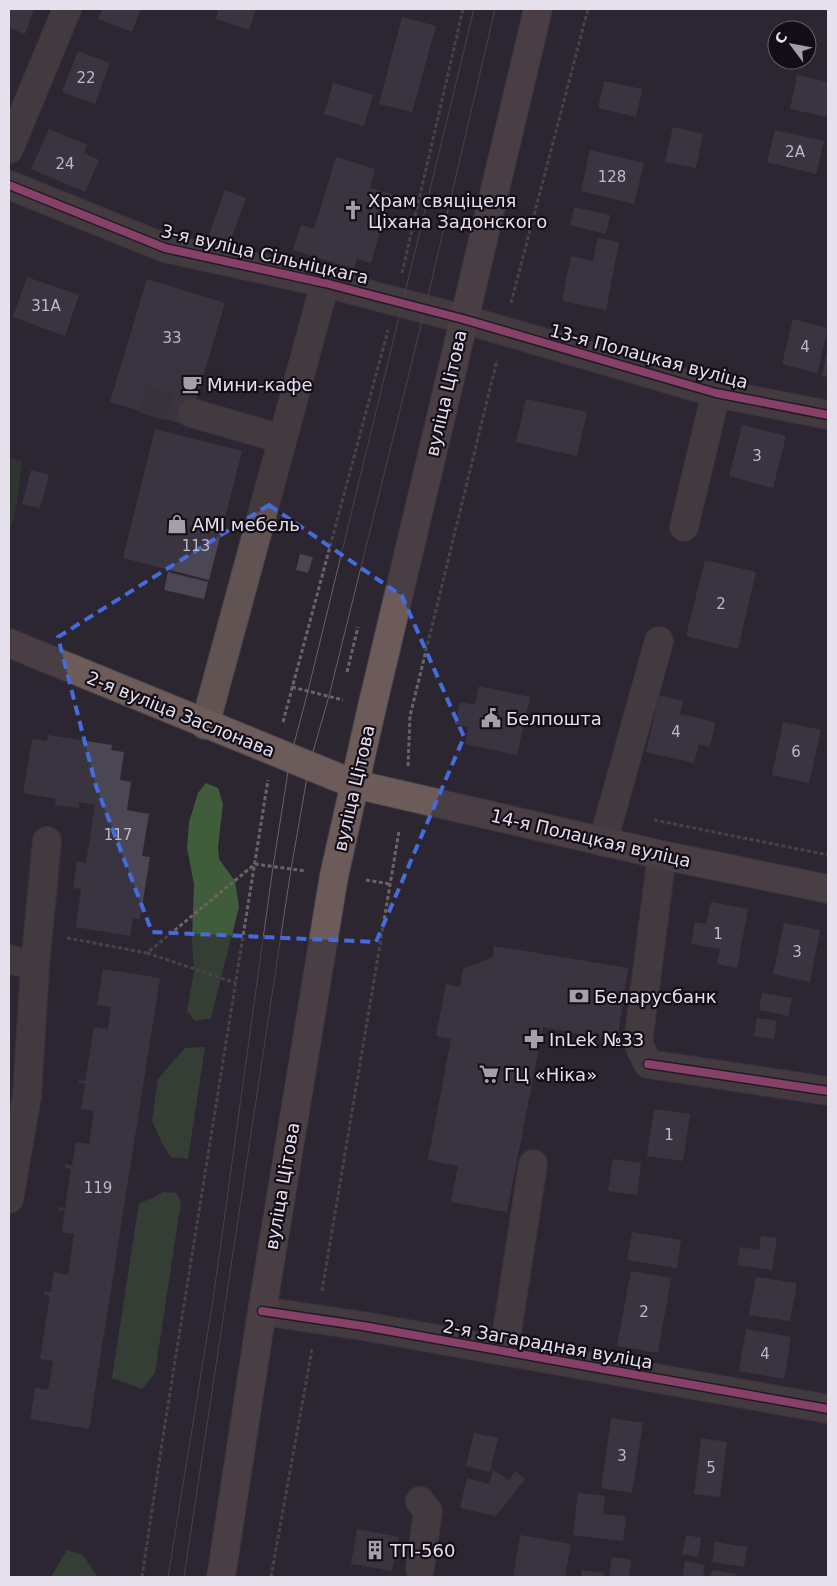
<svg xmlns="http://www.w3.org/2000/svg" width="837" height="1586" viewBox="0 0 837 1586" font-family="'DejaVu Sans',sans-serif">
<style>
.green{fill:#31482e}
.forest{fill:#3f5c3b}
.building{fill:#4b4653}
.lines{fill:none;stroke-linecap:round;stroke-linejoin:round}
.minor-tunnel{stroke:#48424d;stroke-width:28;stroke-dasharray:28 14;stroke-linecap:butt}
.minor-casing{stroke:#46414a;stroke-width:30}
.major-casing{stroke:#46414a;stroke-width:30}
.path{stroke:#6d6365;stroke-width:3;stroke-dasharray:4 2.5;stroke-linecap:butt}
.minor{stroke:#615351;stroke-width:28}
.major{stroke:#6d5b5a;stroke-width:28}
.tram{stroke:#6a6163;stroke-width:1}
.cycleway-casing{stroke:#120d16;stroke-width:11}
.cycleway{stroke:#f560ab;stroke-width:8}
.marked{fill:none;stroke:#456bdc;stroke-width:4;stroke-dasharray:10 6;stroke-linejoin:round}
.labels{text-anchor:middle;dominant-baseline:central;stroke-width:4.5;stroke-linejoin:round;paint-order:stroke}
.number-label{font-size:15px;fill:#bfb9c6}
.poi-label{font-size:18px;fill:#e6dfec;stroke:#120d16;text-anchor:start}
.street-label{font-size:18px;fill:#e6dfec;stroke:#120d16}
</style>
<rect width="100%" height="100%" fill="#2c2631"/>
<polygon class="green" points="9,457 22,461 17,504 11,526 9,529"/>
<g class="forest">
<polygon points="206,783 218,788 223,804 218,847 219,859 235,881 239,907 211,1018 195,1021 187,1011 194,971 192,937 194,884 187,848 189,822 198,793"/>
<polygon points="205,1047 188,1159 171,1157 163,1145 152,1121 158,1079 185,1048"/>
<polygon points="163,1192 176,1193 181,1202 155,1373 142,1389 112,1378 139,1203 153,1198"/>
<polygon points="67,1550 83,1555 98,1577 51,1577"/>
</g>
<g class="building">
<polygon points="9,9 34,9 25,34 9,28"/>
<polygon points="102,9 141,9 132,32 98,19"/>
<polygon points="219,9 256,9 249,30 216,19"/>
<polygon points="402,17 436,26 412,112 379,104"/>
<polygon points="78,51 110,63 95,104 62,92"/>
<polygon points="797,75 828,82 828,117 790,109"/>
<polygon points="604,81 642,89 636,117 598,108"/>
<polygon points="333,83 373,95 364,126 324,114"/>
<polygon points="673,127 703,134 696,168 665,162"/>
<polygon points="49,129 87,145 84,153 99,160 85,192 31,169"/>
<polygon points="775,130 824,141 816,174 767,162"/>
<polygon points="590,150 644,163 634,204 581,191"/>
<polygon points="336,157 375,169 370,188 392,194 371,263 357,259 354,269 293,250 301,225 314,229"/>
<polygon points="225,190 246,198 230,242 209,235"/>
<polygon points="574,207 610,215 606,234 570,225"/>
<polygon points="598,238 619,242 606,310 562,301 571,256 593,261"/>
<polygon points="27,277 79,295 65,336 13,317"/>
<polygon points="147,279 225,303 188,426 110,402"/>
<polygon points="793,319 828,328 817,373 782,364"/>
<polygon points="827,351 828,352 828,377 822,376"/>
<polygon points="526,399 587,412 577,456 516,442"/>
<polygon points="742,425 786,436 773,488 729,476"/>
<polygon points="155,429 242,451 209,580 123,558"/>
<polygon points="31,470 49,475 40,508 22,504"/>
<polygon points="300,554 313,557 308,573 296,570"/>
<polygon points="705,560 756,572 738,649 686,636"/>
<polygon points="168,572 208,582 204,599 164,590"/>
<polygon points="479,686 530,697 517,755 465,744 468,727 455,724 460,702 475,705"/>
<polygon points="659,695 683,701 680,714 715,722 710,747 699,744 694,763 646,752"/>
<polygon points="783,722 821,730 809,783 772,775"/>
<polygon points="48,735 112,745 111,750 124,752 120,780 131,782 127,810 149,814 142,856 150,857 140,919 133,918 130,936 76,927 81,889 73,888 75,875 77,861 86,863 95,805 79,802 79,808 55,805 56,799 23,793 32,739 47,741"/>
<polygon points="711,902 748,909 737,968 717,964 720,949 691,944 695,922 706,924"/>
<polygon points="784,923 820,930 810,982 773,974"/>
<polygon points="494,946 628,968 617,1041 543,1027 507,1212 451,1202 458,1166 428,1160 451,1039 436,1036 446,984 460,987 463,969 493,957"/>
<polygon points="103,969 160,978 89,1429 30,1419 35,1388 48,1390 53,1361 40,1359 50,1296 44,1295 44,1291 51,1292 54,1272 68,1275 74,1234 62,1232 65,1211 58,1210 59,1207 65,1208 71,1169 65,1168 65,1164 72,1165 76,1142 89,1144 94,1111 81,1109 85,1084 79,1083 79,1080 85,1081 94,1027 108,1029 111,1007 97,1005"/>
<polygon points="762,993 792,998 788,1016 759,1010"/>
<polygon points="757,1018 777,1021 774,1039 754,1036"/>
<polygon points="654,1109 690,1114 683,1161 647,1156"/>
<polygon points="613,1159 641,1163 637,1195 608,1191"/>
<polygon points="632,1232 681,1240 677,1268 627,1260"/>
<polygon points="761,1236 777,1238 772,1270 737,1265 740,1247 759,1250"/>
<polygon points="631,1271 671,1278 658,1353 617,1346"/>
<polygon points="756,1277 797,1283 790,1321 749,1315"/>
<polygon points="746,1329 791,1337 784,1379 739,1371"/>
<polygon points="611,1418 643,1423 632,1493 601,1488"/>
<polygon points="474,1433 498,1438 490,1472 466,1466"/>
<polygon points="701,1438 727,1442 720,1497 694,1494"/>
<polygon points="493,1470 509,1480 515,1471 525,1479 496,1516 460,1508 467,1478 489,1484"/>
<polygon points="578,1493 605,1496 603,1514 626,1516 623,1541 573,1535"/>
<polygon points="357,1529 399,1537 392,1571 351,1564"/>
<polygon points="520,1535 571,1544 565,1577 513,1577"/>
<polygon points="686,1535 701,1538 698,1557 682,1554"/>
<polygon points="715,1542 747,1547 744,1567 712,1562"/>
<polygon points="612,1557 631,1560 629,1577 609,1577"/>
<polygon points="685,1561 705,1565 703,1577 683,1577"/>
<polygon points="582,1570 604,1573 603,1577 581,1577"/>
<polygon points="712,1570 736,1574 735,1577 710,1577"/>
</g>
<g class="lines">
<polyline class="minor-tunnel" points="143,399 192,413"/>
<defs>
<g id="minor">
<polyline points="9,149 67,9"/>
<polyline points="9,185 165,248 325,283 463,319 716,393 828,415"/>
<polyline points="192,413 282,439"/>
<polyline points="684,527 716,393"/>
<polyline points="205,725 325,283"/>
<polyline points="603,842 659,641"/>
<polyline points="662,855 638,1043 648,1064 828,1091"/>
<polyline points="9,959 35,966 27,1096 9,1199"/>
<polyline points="35,966 47,841"/>
<polyline points="262,1311 363,1326 828,1409"/>
<polyline points="504,1351 533,1164"/>
<polyline points="420,1568 428,1511 420,1501"/>
</g>
<g id="major">
<polyline points="9,643 354,784 662,855 828,889"/>
<polyline points="221,1577 262,1311 334,876 372,707 538,9"/>
</g>
</defs>
<use href="#minor" class="minor-casing"/>
<use href="#major" class="major-casing"/>
<g class="path">
<polyline points="402,273 463,9"/>
<polyline points="511,303 588,9"/>
<polyline points="347,672 358,627"/>
<polyline points="292,687 343,700"/>
<polyline points="283,722 388,330"/>
<polyline points="408,766 410,716 497,360"/>
<polyline points="654,820 828,855"/>
<polyline points="366,880 390,884"/>
<polyline points="67,938 147,953 255,864 305,871"/>
<polyline points="147,953 236,983"/>
<polyline points="322,1291 399,831"/>
<polyline points="142,1577 164,1430 268,780"/>
<polyline points="271,1577 312,1349"/>
</g>
<use href="#minor" class="minor"/>
<use href="#major" class="major"/>
<g class="tram">
<polyline points="168,1577 213,1300 273,867 290,759 308,691 474,9"/>
<polyline points="184,1577 291,869 309,766 329,696 425,309 495,9"/>
</g>
<defs>
<g id="cycleway">
<polyline points="9,185 165,248 325,283 463,319 716,393 828,415"/>
<polyline points="648,1064 828,1091"/>
<polyline points="262,1311 363,1326 828,1409"/>
</g>
</defs>
<use href="#cycleway" class="cycleway-casing"/>
<use href="#cycleway" class="cycleway"/>
</g>
<path d="M0 0H837V1586H0ZM269,505L402,596L464,737L376,942L152,932L96,786L58,637Z" fill="#2c2631" fill-opacity=".55" fill-rule="evenodd"/>
<path class="marked" d="M269,505L402,596L464,737L376,942L152,932L96,786L58,637Z"/>
<defs>
<symbol id="church-bare" viewBox="-9 -9 18 18"><path d="M-1.2-6h2.4v3.5h3.3v2.4h-3.3V6h-2.4V-.1h-3.3v-2.4h3.3Z" fill="#a59eab" stroke="#120d16" stroke-width="2.5" paint-order="stroke"/></symbol>
<symbol id="cafe-bare" viewBox="-9 -9 18 18"><path d="M-5.5-4.5H6V0H3Q3 3.5 0 3.5H-2.5Q-5.5 3.5-5.5 0ZM3-3.2v2h1.7v-2ZM-6 4.5H4V6H-6Z" fill="#a59eab" stroke="#120d16" stroke-width="2.5" paint-order="stroke"/></symbol>
<symbol id="shop-bare" viewBox="-9 -9 18 18"><path d="M-5-2.5h2.3a2.7 3.5 0 0 1 5.4 0H5L5.5 6h-11ZM-1.5-2.5h3a1.5 2.3 0 0 0-3 0Z" fill="#a59eab" stroke="#120d16" stroke-width="2.5" paint-order="stroke"/></symbol>
<symbol id="civic-bare" viewBox="-9 -9 18 18"><path d="M-.6-6.5H3V-4.5H.6V-3L4-1V1h2V6H-6V1h2V-1L-.6-3ZM-1.2 2.5V6h2.4V2.5Z" fill="#a59eab" stroke="#120d16" stroke-width="2.5" paint-order="stroke"/></symbol>
<symbol id="bank-bare" viewBox="-9 -9 18 18"><path d="M-6-4H6V4H-6ZM0-2.3a2.3 2.3 0 1 0 0 4.6a2.3 2.3 0 1 0 0-4.6Z" fill="#a59eab" stroke="#120d16" stroke-width="2.5" paint-order="stroke"/></symbol>
<symbol id="pharmacy-bare" viewBox="-9 -9 18 18"><path d="M-2-6h4v4h4v4h-4v4h-4v-4h-4v-4h4Z" fill="#a59eab" stroke="#120d16" stroke-width="2.5" paint-order="stroke"/></symbol>
<symbol id="supermarket-bare" viewBox="-9 -9 18 18"><path d="M-6-5.5h2.5l.6 2H6L4.5 2H-2.5L-4.4-4H-6ZM-1.5 3.2a1.3 1.3 0 1 0 .1 0ZM3 3.2a1.3 1.3 0 1 0 .1 0Z" fill="#a59eab" stroke="#120d16" stroke-width="2.5" paint-order="stroke"/></symbol>
<symbol id="building-bare" viewBox="-9 -9 18 18"><path d="M-4-6H4V6H1V3H-1V6H-4ZM-2.5-4.3h1.7v1.8h-1.7ZM.8-4.3h1.7v1.8H.8ZM-2.5-1h1.7V.8h-1.7ZM.8-1h1.7V.8H.8Z" fill="#a59eab" stroke="#120d16" stroke-width="2.5" paint-order="stroke"/></symbol>
</defs>
<g fill-rule="evenodd">
<use href="#church-bare" x="339" y="196" width="28" height="28"/>
<use href="#cafe-bare" x="178" y="370" width="28" height="28"/>
<use href="#shop-bare" x="163" y="510" width="28" height="28"/>
<use href="#civic-bare" x="477" y="704" width="28" height="28"/>
<use href="#bank-bare" x="565" y="982" width="28" height="28"/>
<use href="#pharmacy-bare" x="520" y="1025" width="28" height="28"/>
<use href="#supermarket-bare" x="475" y="1060" width="28" height="28"/>
<use href="#building-bare" x="361" y="1536" width="28" height="28"/>
</g>
<g class="labels">
<g class="number-label">
<text x="86" y="78">22</text>
<text x="795" y="152">2А</text>
<text x="65" y="164">24</text>
<text x="612" y="177">128</text>
<text x="46" y="306">31А</text>
<text x="172" y="338">33</text>
<text x="805" y="347">4</text>
<text x="757" y="456">3</text>
<text x="196" y="546">113</text>
<text x="721" y="604">2</text>
<text x="676" y="732">4</text>
<text x="796" y="752">6</text>
<text x="118" y="835">117</text>
<text x="718" y="934">1</text>
<text x="797" y="952">3</text>
<text x="669" y="1135">1</text>
<text x="98" y="1188">119</text>
<text x="644" y="1312">2</text>
<text x="765" y="1354">4</text>
<text x="622" y="1456">3</text>
<text x="711" y="1468">5</text>
</g>
<g class="poi-label">
<text x="368" y="200">Храм свяціцеля<tspan x="368" dy="21">Ціхана Задонского</tspan></text>
<text x="207" y="384">Мини-кафе</text>
<text x="192" y="524">AMI мебель</text>
<text x="506" y="718">Белпошта</text>
<text x="594" y="996">Беларусбанк</text>
<text x="549" y="1039">InLek №33</text>
<text x="504" y="1074">ГЦ «Ніка»</text>
<text x="390" y="1550">ТП-560</text>
</g>
<g class="street-label">
<text transform="translate(265 254) rotate(13)">3-я вуліца Сільніцкага</text>
<text transform="translate(649 356) rotate(15)">13-я Полацкая вуліца</text>
<text transform="translate(446 393) rotate(-77)">вуліца Цітова</text>
<text transform="translate(181 714) rotate(22)">2-я вуліца Заслонава</text>
<text transform="translate(354 788) rotate(-77)">вуліца Цітова</text>
<text transform="translate(591 838) rotate(13)">14-я Полацкая вуліца</text>
<text transform="translate(282 1186) rotate(-80)">вуліца Цітова</text>
<text transform="translate(548 1344) rotate(10)">2-я Загарадная вуліца</text>
</g>
</g>
<rect width="837" height="1586" fill="none" stroke="#e6dfec" stroke-width="20"/>
<g transform="translate(792 45) rotate(302)"><circle r="24" fill="#120d16" stroke="#67616c"/>
<path d="M0-4L9 19L0 12L-9 19Z" fill="#a59eab"/>
<text y="-8" font-size="14" font-weight="bold" text-anchor="middle" fill="#e6dfec">С</text>
</g>
</svg>
